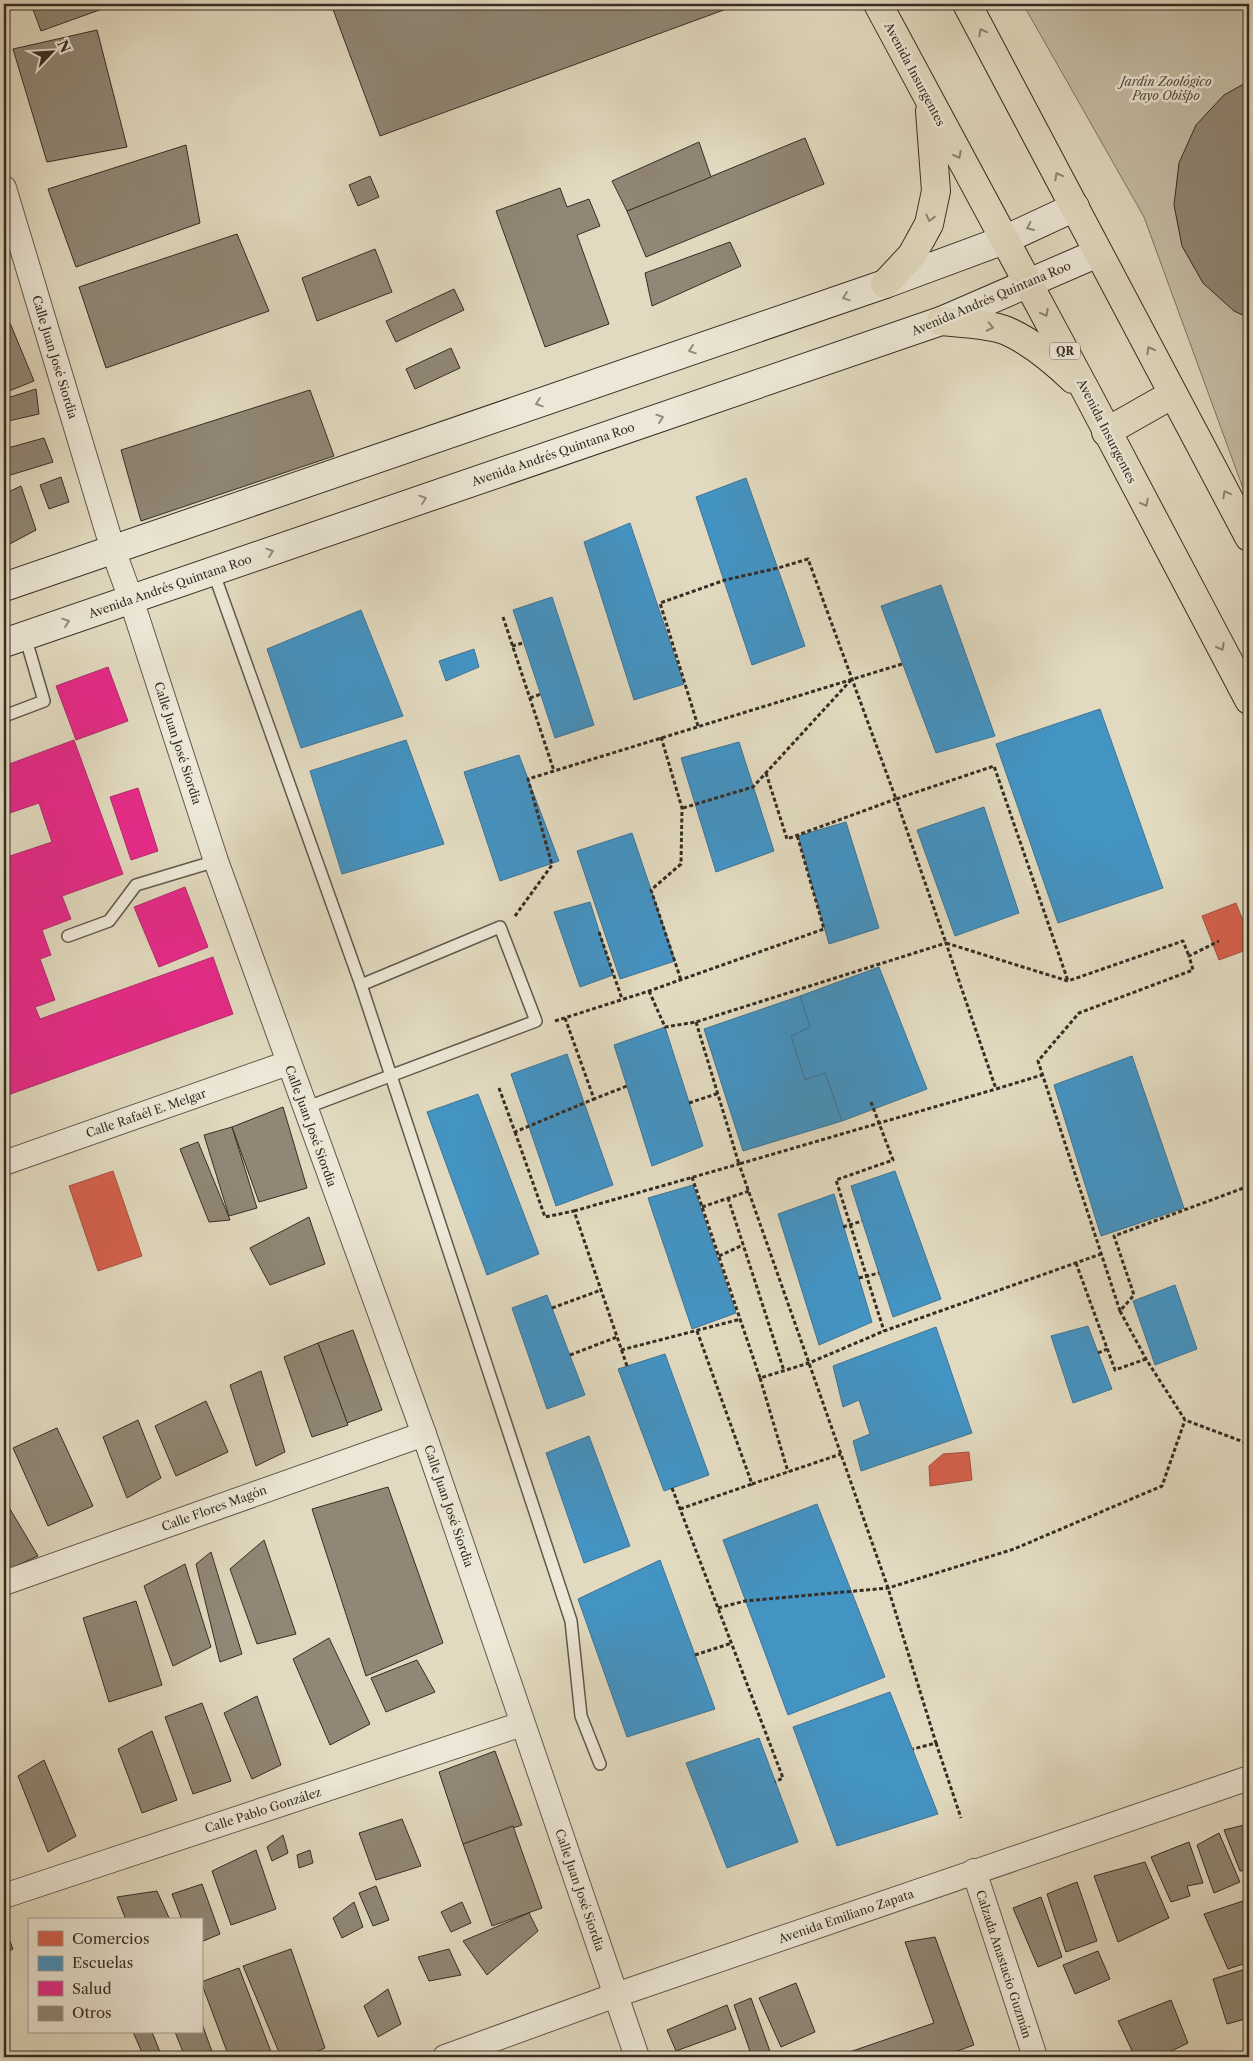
<svg xmlns="http://www.w3.org/2000/svg" width="1253" height="2061" viewBox="0 0 1253 2061" font-family="'Libre Caslon Text',serif">
<style>
.green{fill:#c5bda6;stroke:#7e7566}
.shops{fill:#d6604d;stroke:#a65141}
.schools{fill:#4393c3;stroke:#3f7494}
.health{fill:#e7298a;stroke:#b22a6c}
.building{fill:#908776;stroke:#372d25}
.lines{fill:none;stroke-linecap:round;stroke-linejoin:round}
.lane-casing{stroke:#62584c;stroke-width:14}
.street-casing{stroke:#62584c;stroke-width:26}
.secondary-casing{stroke:#372d25;stroke-width:30}
.primary-casing{stroke:#372d25;stroke-width:30}
.path{stroke:#372d25;stroke-width:3;stroke-dasharray:4 2.5;stroke-linecap:butt}
.lane{stroke:#ece7d6;stroke-width:11}
.street{stroke:#ece7d6;stroke-width:24}
.secondary{stroke:#ece7d6;stroke-width:28}
.primary{stroke:#e2dac0;stroke-width:28}
.oneway{stroke:#8c8472}
.oneway2{stroke:#928a7e}
.labels{text-anchor:middle;dominant-baseline:central;stroke-width:5;stroke-linejoin:round;paint-order:stroke}
.shield{fill:#ece7d6;stroke:#6d655a;stroke-width:1}
.shield-label{font-size:11px;font-weight:bold;fill:#372d25}
.street-label{font-size:12px;fill:#372d25;stroke:#ece7d6}
.park-label{font-size:12px;font-style:italic;fill:#534a3f;stroke:#ece7d6}
</style>
<rect width="100%" height="100%" fill="#e2dac0"/>
<filter id="stains"><feTurbulence type="fractalNoise" baseFrequency=".004" numOctaves="4"/><feColorMatrix values="0 0 0 0 .2 0 0 0 0 .09 0 0 0 0 .02 0 0 0 .5 -.17"/></filter>
<radialGradient id="worn" r=".72"><stop offset=".6" stop-color="#630" stop-opacity="0"/><stop offset="1" stop-color="#630" stop-opacity=".3"/></radialGradient>
<polygon class="green" points="1023,4 1249,4 1249,499 1244,491 1144,217"/>
<g class="shops">
<polygon points="1236,903 1249,936 1249,949 1219,960 1202,916"/>
<polygon points="113,1171 142,1256 98,1271 69,1186"/>
<polygon points="969,1452 972,1480 930,1486 929,1466 943,1454"/>
</g>
<g class="schools">
<polygon points="746,478 805,646 752,665 696,497"/>
<polygon points="630,523 684,684 634,700 584,542"/>
<polygon points="941,585 995,736 936,753 881,606"/>
<polygon points="552,597 594,725 555,738 513,610"/>
<polygon points="361,610 403,716 301,748 267,649"/>
<polygon points="474,649 479,667 446,681 439,661"/>
<polygon points="1100,709 1163,888 1058,923 996,744"/>
<polygon points="406,740 444,844 342,874 310,771"/>
<polygon points="739,742 774,851 716,872 681,758"/>
<polygon points="519,755 559,861 500,881 464,772"/>
<polygon points="984,807 1019,913 955,936 917,830"/>
<polygon points="846,822 879,928 829,944 798,836"/>
<polygon points="632,833 675,961 620,979 577,851"/>
<polygon points="590,902 613,975 580,987 554,912"/>
<polygon points="879,967 927,1089 842,1121 825,1073 805,1080 791,1036 810,1027 800,996"/>
<polygon points="800,996 810,1027 791,1036 805,1080 825,1073 842,1121 743,1151 704,1029"/>
<polygon points="665,1027 703,1146 652,1166 614,1045"/>
<polygon points="567,1054 613,1185 556,1206 511,1074"/>
<polygon points="1132,1056 1184,1208 1101,1236 1054,1085"/>
<polygon points="478,1094 539,1254 487,1275 427,1112"/>
<polygon points="895,1171 941,1299 893,1317 851,1186"/>
<polygon points="693,1185 736,1313 692,1329 648,1198"/>
<polygon points="834,1194 872,1322 819,1345 778,1214"/>
<polygon points="1175,1285 1197,1349 1155,1365 1133,1301"/>
<polygon points="547,1295 585,1395 547,1409 512,1308"/>
<polygon points="1088,1326 1112,1389 1073,1403 1051,1336"/>
<polygon points="936,1327 972,1433 861,1471 853,1441 870,1434 859,1400 843,1407 833,1366"/>
<polygon points="665,1354 709,1475 664,1491 618,1369"/>
<polygon points="589,1436 630,1546 584,1563 546,1453"/>
<polygon points="817,1504 885,1677 788,1715 723,1540"/>
<polygon points="660,1560 715,1709 627,1737 578,1599"/>
<polygon points="890,1692 938,1814 837,1846 793,1727"/>
<polygon points="759,1738 798,1842 727,1868 686,1763"/>
</g>
<g class="health">
<polygon points="108,667 128,721 76,740 56,686"/>
<polygon points="74,740 123,874 62,896 71,919 42,930 51,955 40,959 55,1000 35,1007 40,1019 213,957 233,1014 8,1095 4,1083 4,858 52,842 39,803 4,815 4,766"/>
<polygon points="138,788 158,851 131,860 110,797"/>
<polygon points="185,887 208,947 159,967 134,907"/>
</g>
<g class="building">
<polygon points="31,4 116,4 41,31"/>
<polygon points="331,4 740,4 380,136"/>
<polygon points="97,30 127,147 47,162 13,49"/>
<polygon points="1249,81 1249,318 1234,311 1203,283 1182,246 1174,205 1179,163 1196,125 1224,95"/>
<polygon points="805,138 824,184 646,257 627,211"/>
<polygon points="699,142 711,177 627,211 612,181"/>
<polygon points="186,145 200,223 76,267 48,189"/>
<polygon points="370,176 379,197 358,206 349,185"/>
<polygon points="560,188 567,207 589,199 600,226 577,235 609,324 545,347 496,211"/>
<polygon points="237,234 269,311 106,368 79,287"/>
<polygon points="730,242 741,266 652,306 645,273"/>
<polygon points="375,249 392,292 317,321 302,278"/>
<polygon points="454,289 464,310 396,342 386,321"/>
<polygon points="10,323 34,381 4,393 4,325"/>
<polygon points="451,348 460,368 415,389 406,369"/>
<polygon points="36,389 39,414 4,422 4,399"/>
<polygon points="310,390 334,456 141,521 121,450"/>
<polygon points="44,438 53,462 4,477 4,449"/>
<polygon points="61,477 69,502 49,509 40,485"/>
<polygon points="21,486 36,530 4,547 4,494"/>
<polygon points="283,1107 307,1188 259,1202 232,1127"/>
<polygon points="232,1127 257,1208 229,1216 204,1135"/>
<polygon points="198,1142 230,1220 209,1222 180,1149"/>
<polygon points="309,1217 325,1264 270,1285 250,1248"/>
<polygon points="353,1330 382,1410 347,1423 318,1343"/>
<polygon points="318,1343 348,1425 312,1437 284,1357"/>
<polygon points="261,1371 285,1452 256,1466 230,1385"/>
<polygon points="206,1401 228,1452 176,1476 155,1426"/>
<polygon points="138,1420 161,1478 127,1498 103,1437"/>
<polygon points="57,1428 93,1506 48,1526 13,1448"/>
<polygon points="388,1487 443,1643 366,1676 312,1509"/>
<polygon points="4,1499 38,1556 4,1571"/>
<polygon points="264,1540 296,1634 257,1644 230,1569"/>
<polygon points="211,1552 242,1654 220,1662 196,1564"/>
<polygon points="185,1564 211,1647 173,1666 144,1586"/>
<polygon points="136,1601 162,1685 109,1702 83,1618"/>
<polygon points="329,1638 370,1724 330,1745 293,1659"/>
<polygon points="417,1660 435,1692 386,1712 371,1678"/>
<polygon points="257,1696 281,1765 252,1779 224,1713"/>
<polygon points="202,1703 231,1781 193,1794 165,1717"/>
<polygon points="152,1731 177,1800 142,1813 118,1749"/>
<polygon points="495,1751 522,1825 463,1844 439,1772"/>
<polygon points="44,1760 76,1836 48,1852 18,1776"/>
<polygon points="402,1819 421,1866 376,1880 359,1833"/>
<polygon points="1248,1824 1249,1870 1240,1871 1224,1830"/>
<polygon points="513,1826 542,1908 492,1926 463,1844"/>
<polygon points="1219,1833 1240,1882 1214,1893 1197,1845"/>
<polygon points="283,1835 288,1853 272,1861 267,1847"/>
<polygon points="1189,1842 1203,1883 1187,1886 1190,1896 1171,1902 1151,1857"/>
<polygon points="256,1850 276,1909 231,1925 212,1871"/>
<polygon points="310,1850 313,1863 299,1868 297,1855"/>
<polygon points="1145,1862 1169,1918 1118,1942 1094,1876"/>
<polygon points="1077,1882 1097,1941 1066,1952 1047,1894"/>
<polygon points="202,1884 220,1934 201,1942 201,1920 182,1920 172,1894"/>
<polygon points="376,1886 389,1920 373,1926 359,1893"/>
<polygon points="157,1891 170,1920 126,1920 117,1897"/>
<polygon points="1041,1897 1062,1957 1038,1967 1013,1908"/>
<polygon points="1249,1899 1249,1962 1228,1969 1204,1914"/>
<polygon points="354,1902 363,1927 342,1938 333,1918"/>
<polygon points="462,1902 471,1923 451,1932 441,1912"/>
<polygon points="529,1913 538,1931 487,1975 463,1941"/>
<polygon points="4,1926 13,1949 4,1953"/>
<polygon points="935,1937 974,2045 941,2057 835,2057 934,2023 905,1942"/>
<polygon points="291,1949 325,2048 305,2057 281,2057 243,1966"/>
<polygon points="449,1949 461,1975 429,1981 418,1957"/>
<polygon points="1098,1951 1110,1979 1075,1994 1063,1965"/>
<polygon points="239,1968 273,2057 229,2057 201,1982"/>
<polygon points="1249,1968 1249,2018 1227,2024 1213,1979"/>
<polygon points="796,1983 815,2032 781,2047 759,1998"/>
<polygon points="388,1989 401,2024 378,2037 364,2006"/>
<polygon points="751,1998 772,2057 752,2057 734,2005"/>
<polygon points="1171,2000 1188,2043 1159,2057 1135,2057 1118,2021"/>
<polygon points="727,2005 736,2029 676,2051 667,2030"/>
<polygon points="201,2021 214,2057 185,2057 175,2032 201,2032"/>
<polygon points="133,2032 152,2032 162,2057 144,2057"/>
<polygon points="722,2052 724,2057 708,2057"/>
<polygon points="975,2052 977,2057 964,2057"/>
<polygon points="79,2054 80,2057 66,2057"/>
</g>
<g class="lines">
<defs>
<g id="lane">
<polyline points="213,571 361,985 571,1621 581,1716 600,1764"/>
<polyline points="7,715 44,701 25,636"/>
<polyline points="68,936 109,921 136,885 216,861"/>
<polyline points="305,1108 536,1021 500,927 361,985"/>
</g>
<g id="street">
<polyline points="4,188 113,550 131,599 216,861 424,1434 637,2057"/>
<polyline points="4,1163 288,1063"/>
<polyline points="4,1583 424,1434"/>
<polyline points="974,1871 1035,2057"/>
<polyline points="4,1896 522,1724"/>
<polyline points="445,2057 616,1995 1249,1778"/>
</g>
<g id="secondary">
<polyline points="4,587 885,284 1004,240 1075,207"/>
<polyline points="4,643 941,321 1098,253"/>
</g>
<g id="primary">
<polyline points="878,4 1086,391 1249,700"/>
<polyline points="967,4 1249,537"/>
<polyline points="885,284 912,255 929,224 936,191 930,111"/>
<path d="M941,321C962,324 987,323 1007,331C1032,342 1053,360 1073,379"/>
<polyline points="1106,432 1173,394"/>
</g>
</defs>
<use href="#lane" class="lane-casing"/>
<use href="#street" class="street-casing"/>
<use href="#secondary" class="secondary-casing"/>
<use href="#primary" class="primary-casing"/>
<g class="path">
<polyline points="503,617 554,771"/>
<polyline points="512,646 523,643"/>
<polyline points="530,698 541,694"/>
<polyline points="698,726 660,603 725,580 778,568 808,559 896,799 994,766 1068,981"/>
<polyline points="661,737 682,808 681,864 651,890 681,980"/>
<polyline points="766,773 787,839 896,799 946,943 1068,981 1183,941 1189,956"/>
<polyline points="683,808 753,787 851,680"/>
<polyline points="515,916 552,865 528,779 902,664"/>
<polyline points="599,932 622,999"/>
<polyline points="649,991 665,1027 696,1022 946,943 996,1089 1042,1075"/>
<polyline points="565,1018 594,1099 627,1086"/>
<polyline points="555,1021 649,991 824,929 797,835"/>
<polyline points="696,1022 739,1164 996,1089"/>
<polyline points="499,1088 515,1132 594,1099"/>
<polyline points="871,1102 893,1160 836,1180 884,1331"/>
<polyline points="689,1103 719,1093"/>
<polyline points="515,1132 545,1217 574,1211 627,1366"/>
<polyline points="692,1177 760,1378 809,1363 884,1331 1101,1254"/>
<polyline points="1249,1186 1114,1236 1134,1295 1120,1311 1146,1359 1185,1420 1249,1444"/>
<polyline points="728,1198 784,1371"/>
<polyline points="702,1207 749,1191"/>
<polyline points="574,1211 739,1164 888,1588 936,1743 913,1749"/>
<polyline points="843,1227 862,1221"/>
<polyline points="719,1256 743,1245"/>
<polyline points="1076,1263 1115,1370 1146,1359"/>
<polyline points="859,1278 879,1273"/>
<polyline points="552,1308 601,1290"/>
<polyline points="1120,1311 1038,1061 1079,1013 1193,970 1189,956 1219,941"/>
<polyline points="697,1331 752,1484 841,1454"/>
<polyline points="621,1350 741,1319"/>
<polyline points="1098,1353 1107,1349"/>
<polyline points="570,1355 617,1337"/>
<polyline points="760,1378 788,1472"/>
<polyline points="672,1488 783,1778 775,1782"/>
<polyline points="680,1509 752,1484"/>
<polyline points="718,1608 745,1601 888,1588 1014,1549 1162,1486 1185,1420"/>
<polyline points="695,1655 732,1643"/>
<polyline points="936,1743 961,1818"/>
</g>
<use href="#lane" class="lane"/>
<use href="#street" class="street"/>
<use href="#secondary" class="secondary"/>
<use href="#primary" class="primary"/>
</g>
<defs><path id="oneway-chevron" d="M-2-3.5L2.5 0L-2 3.5" fill="none" stroke-width="1.6" stroke-linecap="round" stroke-linejoin="round" transform="scale(1.25)"/></defs>
<g class="oneway">
<use href="#oneway-chevron" transform="translate(982 32) rotate(-118)"/>
<use href="#oneway-chevron" transform="translate(958 155) rotate(62)"/>
<use href="#oneway-chevron" transform="translate(1058 176) rotate(-118)"/>
<use href="#oneway-chevron" transform="translate(930 218) rotate(104)"/>
<use href="#oneway-chevron" transform="translate(1045 313) rotate(62)"/>
<use href="#oneway-chevron" transform="translate(990 327) rotate(12)"/>
<use href="#oneway-chevron" transform="translate(1150 350) rotate(-118)"/>
<use href="#oneway-chevron" transform="translate(1226 494) rotate(-118)"/>
<use href="#oneway-chevron" transform="translate(1145 503) rotate(62)"/>
<use href="#oneway-chevron" transform="translate(1221 647) rotate(62)"/>
</g>
<g class="oneway2">
<use href="#oneway-chevron" transform="translate(1030 227) rotate(155)"/>
<use href="#oneway-chevron" transform="translate(846 297) rotate(161)"/>
<use href="#oneway-chevron" transform="translate(692 350) rotate(161)"/>
<use href="#oneway-chevron" transform="translate(539 403) rotate(161)"/>
<use href="#oneway-chevron" transform="translate(660 418) rotate(-19)"/>
<use href="#oneway-chevron" transform="translate(423 499) rotate(-19)"/>
<use href="#oneway-chevron" transform="translate(270 552) rotate(-19)"/>
<use href="#oneway-chevron" transform="translate(66 622) rotate(-19)"/>
</g>
<g class="labels">
<rect class="shield" x="1050" y="342.5" width="30" height="17" rx="4"/>
<g class="shield-label">
<text x="1065" y="351">QR</text>
</g>
<g class="street-label">
<text transform="translate(915 74) rotate(62)">Avenida Insurgentes</text>
<text transform="translate(991 298) rotate(-23)">Avenida Andrés Quintana Roo</text>
<text transform="translate(55 357) rotate(73)">Calle Juan José Siordia</text>
<text transform="translate(1107 431) rotate(63)">Avenida Insurgentes</text>
<text transform="translate(553 454) rotate(-19)">Avenida Andrés Quintana Roo</text>
<text transform="translate(170 586) rotate(-19)">Avenida Andrés Quintana Roo</text>
<text transform="translate(178 743) rotate(72)">Calle Juan José Siordia</text>
<text transform="translate(146 1113) rotate(-19)">Calle Rafaél E. Melgar</text>
<text transform="translate(311 1126) rotate(70)">Calle Juan José Siordia</text>
<text transform="translate(449 1506) rotate(71)">Calle Juan José Siordia</text>
<text transform="translate(214 1508) rotate(-20)">Calle Flores Magón</text>
<text transform="translate(263 1810) rotate(-18)">Calle Pablo González</text>
<text transform="translate(580 1890) rotate(71)">Calle Juan José Siordia</text>
<text transform="translate(846 1916) rotate(-19)">Avenida Emiliano Zapata</text>
<text transform="translate(1004 1964) rotate(72)">Calzada Anastacio Guzmán</text>
</g>
<g class="park-label">
<text x="1166" y="81">Jardín Zoológico<tspan x="1166" dy="14">Payo Obispo</tspan></text>
</g>
</g>
<rect width="1253" height="2061" fill="none" stroke="#e2dac0" stroke-width="20"/>
<rect x="5" y="5" width="1243" height="2051" fill="none" stroke="#372d25" stroke-width="2.5"/>
<rect x="10" y="10" width="1233" height="2041" fill="none" stroke="#372d25"/>
<rect x="28" y="1918" width="175" height="115" fill="#ece7d6" stroke="#a49d8f"/>
<rect x="38" y="1931" width="25" height="15" fill="#d6604d" stroke="#a49d8f"/>
<text x="72" y="1944" font-size="15" fill="#372d25">Comercios</text>
<rect x="38" y="1956" width="25" height="15" fill="#4393c3" stroke="#a49d8f"/>
<text x="72" y="1968" font-size="15" fill="#372d25">Escuelas</text>
<rect x="38" y="1981" width="25" height="15" fill="#e7298a" stroke="#a49d8f"/>
<text x="72" y="1994" font-size="15" fill="#372d25">Salud</text>
<rect x="38" y="2006" width="25" height="15" fill="#908776" stroke="#a49d8f"/>
<text x="72" y="2018" font-size="15" fill="#372d25">Otros</text>
<g transform="translate(52 52) rotate(65)" stroke="#ece7d6" stroke-width="4" paint-order="stroke">
<path d="M0-4L9 19L0 12L-9 19Z" fill="#372d25"/>
<text y="-8" font-size="14" font-weight="bold" text-anchor="middle" fill="#372d25">N</text>
</g>
<rect width="100%" height="100%" filter="url(#stains)"/>
<rect width="100%" height="100%" fill="url(#worn)"/>
</svg>
